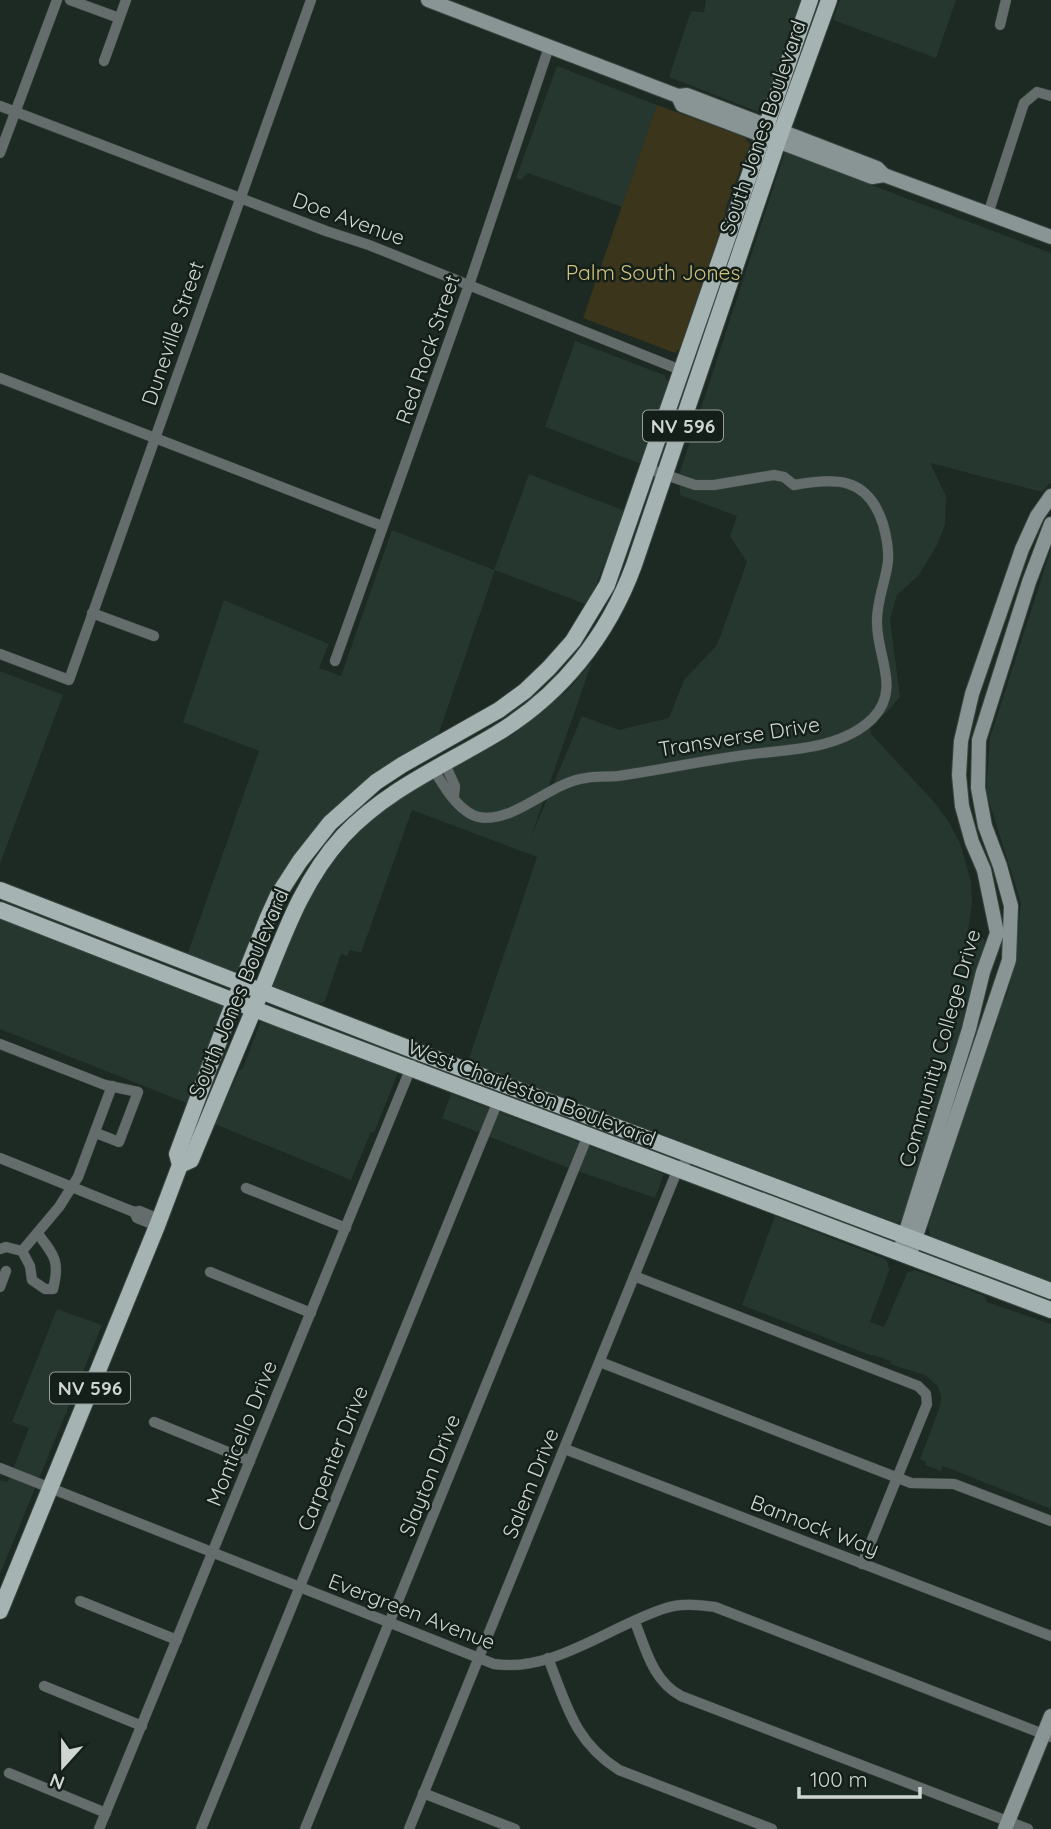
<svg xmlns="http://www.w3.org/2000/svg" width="1051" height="1829" viewBox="0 0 1051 1829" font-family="Quicksand,sans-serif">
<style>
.built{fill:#25372f}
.green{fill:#3b351b}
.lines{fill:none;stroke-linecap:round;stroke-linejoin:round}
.street-casing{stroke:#39453f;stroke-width:11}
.secondary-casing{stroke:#39453f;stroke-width:16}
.primary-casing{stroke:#39453f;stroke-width:18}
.street{stroke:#656c6c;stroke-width:10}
.secondary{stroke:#899494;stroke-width:14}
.primary{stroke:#a5b3b3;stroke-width:16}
.labels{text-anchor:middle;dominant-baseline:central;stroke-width:5;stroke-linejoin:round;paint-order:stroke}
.shield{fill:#141f1a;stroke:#979f9b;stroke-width:2}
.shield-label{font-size:19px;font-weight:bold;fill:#cfd6d2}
.street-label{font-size:21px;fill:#cfd6d2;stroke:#141f1a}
.park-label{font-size:21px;fill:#d0c27f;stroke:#141f1a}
</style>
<rect width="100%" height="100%" fill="#1d2923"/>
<g class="built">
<polygon points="706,0 801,0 761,113 669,77 691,11 704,12"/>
<polygon points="840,0 956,0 936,58 833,20"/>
<polygon points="557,66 657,105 622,207 528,173 520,180 516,178"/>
<polygon points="785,152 1051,253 1051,482 1042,492 930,463 946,496 945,525 937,545 919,575 897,595 890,619 900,697 886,713 870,723 871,734 935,803 949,822 960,843 971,881 972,904 968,932 981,935 985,941 968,1013 903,1220 896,1223 468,1061 537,857 412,810 361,953 350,950 347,956 341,954 325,1001 310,1008 262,990 289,920 343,836 418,787 511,736 568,690 592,662 531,837 582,716 619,730 669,718 684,680 717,645 747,562 730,536 737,516 680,495 679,475"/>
<polygon points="575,341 664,375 667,380 669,383 641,464 545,427"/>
<polygon points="529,474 625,511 588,605 495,570 434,747 376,782 306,852 242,982 185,961 259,751 183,722 224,600 329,644 319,668 341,676 392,530 494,570"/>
<polygon points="1051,549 1051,1282 931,1237 928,1227 985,1052 997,1024 998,1015 1003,1000 1006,999 1014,967 1021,903 986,792 990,738"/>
<polygon points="0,671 63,695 0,864"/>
<polygon points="0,910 234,1001 189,1104 0,1029"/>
<polygon points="261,1021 398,1073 374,1133 371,1132 351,1180 215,1124 239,1071 243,1068"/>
<polygon points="451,1094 664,1174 655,1198 566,1167 442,1118"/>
<polygon points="775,1216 885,1259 888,1263 888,1267 890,1268 870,1322 884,1327 907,1273 915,1270 985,1296 987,1302 1051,1324 1051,1509 943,1466 941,1471 925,1465 926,1462 920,1459 940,1406 941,1397 938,1387 927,1376 890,1364 891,1361 873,1355 872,1356 742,1305"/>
<polygon points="57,1309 102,1325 0,1574 0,1480 8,1482 29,1428 12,1422"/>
</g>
<polygon class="green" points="657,105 744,137 750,144 727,204 722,226 680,348 675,353 583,318"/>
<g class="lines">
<defs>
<g id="street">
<polyline points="70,0 119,18"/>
<polyline points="1000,25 1006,0"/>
<polyline points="104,61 126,0"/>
<polyline points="0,106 326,231 369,245 683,371"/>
<polyline points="0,153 57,0"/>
<polyline points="988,214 1024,103 1037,92 1051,96"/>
<polyline points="0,378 382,526"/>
<polyline points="92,613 154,636"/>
<polyline points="0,654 69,680 311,0"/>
<polyline points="335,661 469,285 549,47"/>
<polyline points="444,762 455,786 454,796"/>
<path d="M433,768C442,784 459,813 479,817C514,824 550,782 586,778C596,776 607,777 618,776C658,770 698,762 738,756C781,749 839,752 873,718C901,689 877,657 877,623C876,602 886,581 888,561C889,549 886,535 883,524C868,477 836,477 794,485L784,477L774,475L714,485H695L649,469"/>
<polyline points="0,1044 105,1085 138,1092 119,1142 96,1133"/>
<polyline points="0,1158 134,1212 140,1211 159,1219"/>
<polyline points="246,1188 346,1228"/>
<polyline points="134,1212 137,1218 157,1226"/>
<path d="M0,1249L6,1247L22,1251L30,1266L32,1280L45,1289H53C60,1262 55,1256 38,1234"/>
<polyline points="22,1251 59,1207 78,1177 112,1086"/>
<polyline points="210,1272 311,1313"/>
<polyline points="634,1276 918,1386 926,1394 927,1404 862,1564"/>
<polyline points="0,1287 6,1271"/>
<polyline points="600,1362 911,1483 954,1484 1051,1521"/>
<polyline points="154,1422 250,1461"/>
<polyline points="565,1449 1051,1636"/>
<path d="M0,1468L494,1664C554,1673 611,1625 666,1608C682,1603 698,1605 715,1607L1051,1737"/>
<polyline points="80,1601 177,1640"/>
<path d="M635,1622C646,1650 653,1681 681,1696L1028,1829"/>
<path d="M548,1658C567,1706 574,1741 619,1770L772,1829"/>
<polyline points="44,1686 142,1726"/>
<polyline points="9,1773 106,1813"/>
<polyline points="423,1793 515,1829"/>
<polyline points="99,1829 412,1065"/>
<polyline points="201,1829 498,1101"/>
<polyline points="305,1829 588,1135"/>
<polyline points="409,1829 675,1176 691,1154"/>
</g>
<g id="secondary">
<polyline points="428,0 678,96 687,95 877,168 884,175 1051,237"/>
<polyline points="678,96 682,105 872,177 884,175"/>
<polyline points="902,1244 969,1029 983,972 997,933 984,870 972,842 962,806 959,775 961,741 972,694 1022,549 1037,516 1051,496"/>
<polyline points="909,1257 1009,960 1011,906 1000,866 985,826 978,788 979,740 1029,582 1051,524"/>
<polyline points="1005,1829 1051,1716"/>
</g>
<g id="primary">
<polyline points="0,890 418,1052 1051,1291"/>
<polyline points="0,910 280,1019 1051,1310"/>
<path d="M180,1165L191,1160C213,1106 236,1053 258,999C282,941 300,883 343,836C387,789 443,766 496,734C561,695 608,636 634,565L778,141L829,0"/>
<polyline points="0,1611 157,1226 180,1165 177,1154 225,1025 268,917 278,895 300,861 330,823 376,782 402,765 499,710 525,691 549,668 573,641 607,585 810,0"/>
</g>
</defs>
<use href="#street" class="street-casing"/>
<use href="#secondary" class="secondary-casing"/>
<use href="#primary" class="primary-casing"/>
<use href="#street" class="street"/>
<use href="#secondary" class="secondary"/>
<use href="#primary" class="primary"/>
</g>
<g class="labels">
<g class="shield">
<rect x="643" y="410.5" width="80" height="31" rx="5"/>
<rect x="50" y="1372.5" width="80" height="31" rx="5"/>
</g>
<g class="shield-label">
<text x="683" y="426">NV 596</text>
<text x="90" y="1388">NV 596</text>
</g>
<g class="street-label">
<text transform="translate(762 127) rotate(-71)">South Jones Boulevard</text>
<text transform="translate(349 218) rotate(20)">Doe Avenue</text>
<text transform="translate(172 333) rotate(-71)">Duneville Street</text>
<text transform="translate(427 349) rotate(-71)">Red Rock Street</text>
<text transform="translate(739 736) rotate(-9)">Transverse Drive</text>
<text transform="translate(238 993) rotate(-67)">South Jones Boulevard</text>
<text transform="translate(939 1048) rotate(-74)">Community College Drive</text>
<text transform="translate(532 1092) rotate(21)">West Charleston Boulevard</text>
<text transform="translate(241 1433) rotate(-68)">Monticello Drive</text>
<text transform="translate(332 1458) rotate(-68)">Carpenter Drive</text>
<text transform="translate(429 1475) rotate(-68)">Slayton Drive</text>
<text transform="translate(530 1483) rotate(-68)">Salem Drive</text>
<text transform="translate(815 1525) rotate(21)">Bannock Way</text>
<text transform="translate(412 1611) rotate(21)">Evergreen Avenue</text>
</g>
<g class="park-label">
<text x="653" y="272">Palm South Jones</text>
</g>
</g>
<g transform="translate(63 1766) rotate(201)" stroke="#141f1a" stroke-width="5" paint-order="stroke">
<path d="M0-5L12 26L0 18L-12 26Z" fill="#cfd6d2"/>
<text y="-10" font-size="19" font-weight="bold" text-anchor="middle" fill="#cfd6d2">N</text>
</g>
<path d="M799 1787v10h121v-10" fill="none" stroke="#cfd6d2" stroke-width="3.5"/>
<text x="810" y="1787" font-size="21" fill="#cfd6d2" stroke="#141f1a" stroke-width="5" paint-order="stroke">100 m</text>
</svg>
